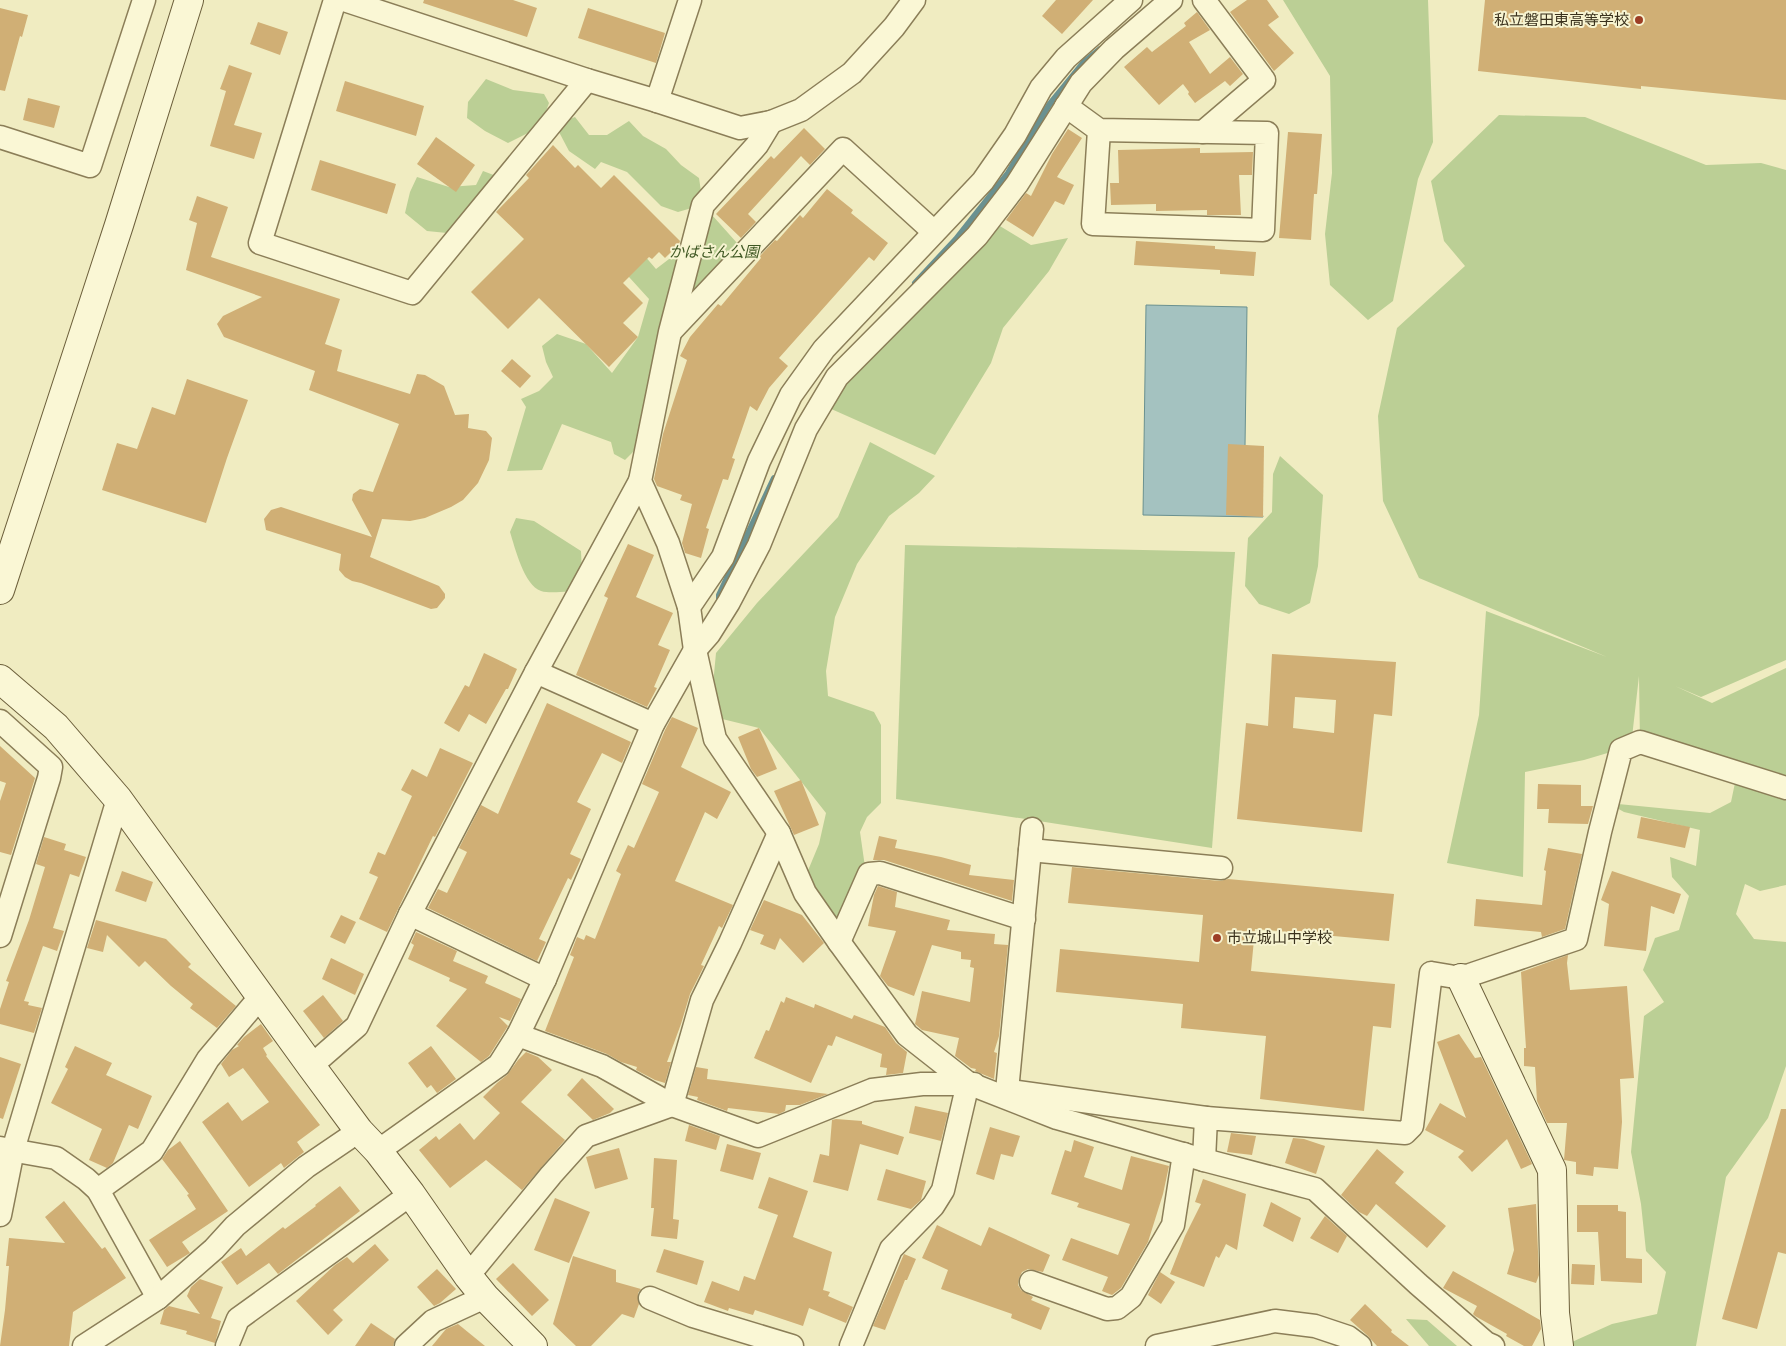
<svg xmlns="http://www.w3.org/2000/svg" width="1786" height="1346" viewBox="0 0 1786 1346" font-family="Bitter,'Noto Sans JP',serif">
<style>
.green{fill:#bbcf95}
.water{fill:#a4c2c0;stroke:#6a9190}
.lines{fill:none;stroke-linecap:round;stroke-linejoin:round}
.stream{stroke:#6a9190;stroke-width:6}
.building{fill:#d0af75;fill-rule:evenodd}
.street-casing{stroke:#8b7e58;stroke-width:25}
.secondary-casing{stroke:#6c5f3b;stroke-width:30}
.street{stroke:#faf7d5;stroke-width:22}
.secondary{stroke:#faf7d5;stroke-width:28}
.poi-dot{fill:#9d3e25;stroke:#f7f4d1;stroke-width:2}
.labels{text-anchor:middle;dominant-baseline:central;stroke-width:4;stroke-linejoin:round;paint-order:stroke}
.poi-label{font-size:15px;fill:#3a311d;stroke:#f7f4d1;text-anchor:end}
.park-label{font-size:15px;font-style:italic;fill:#3e5722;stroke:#f7f4d1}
</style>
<rect width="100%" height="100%" fill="#f0ecc1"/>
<g class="green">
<polygon points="1283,0 1428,0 1433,142 1418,179 1393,301 1368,320 1330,285 1325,234 1332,173 1330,76"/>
<polygon points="486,79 513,90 544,94 549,103 542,122 530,132 508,143 485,131 467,118 468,102"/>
<polygon points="1499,115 1585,117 1706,165 1761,163 1786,170 1786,660 1701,697 1675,686 1712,703 1786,668 1786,885 1760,891 1745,884 1736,914 1754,939 1786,942 1786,1066 1768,1118 1726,1177 1696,1346 1563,1346 1612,1324 1657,1314 1666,1272 1646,1251 1641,1204 1631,1152 1644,1016 1664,1002 1643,970 1655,938 1679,930 1689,896 1672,877 1670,857 1696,866 1700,830 1624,812 1608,803 1710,813 1731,802 1736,778 1640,742 1639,676 1631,746 1584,760 1525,772 1523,877 1447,863 1479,715 1486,611 1607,657 1419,578 1383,501 1378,416 1397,328 1465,266 1444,241 1431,181"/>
<polygon points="575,117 589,135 607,135 629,121 643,136 666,149 681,165 699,178 703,205 746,253 670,332 644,430 633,452 625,460 614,454 611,442 562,424 542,470 507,471 526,407 521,399 539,391 553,377 546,362 542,346 557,334 586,344 612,373 638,337 649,299 609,255 625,233 656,269 686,246 702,205 678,212 661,206 627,172 601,162 595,169 569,151 559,132 565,121"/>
<polygon points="483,171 499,177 477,196 447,233 427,231 405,213 410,192 417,177 449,187 476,185"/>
<polygon points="990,220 1031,245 1068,238 1049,271 1003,328 991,363 935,455 820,404 863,351 921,309 960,270 977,236"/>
<polygon points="870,442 935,476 919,493 889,516 857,564 835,617 826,671 828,696 874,712 881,725 881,803 867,817 860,832 865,867 839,942 802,885 819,844 826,813 759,728 710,716 716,653 757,603 838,517"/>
<polygon points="1280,456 1323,495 1318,566 1310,603 1289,614 1259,604 1245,586 1248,538 1272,512 1273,474"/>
<path d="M516,518L534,521L581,551L582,573L573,592C564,591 550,594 541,591C524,585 515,548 510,532Z"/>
<polygon points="905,545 1235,552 1212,848 896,799"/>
<polygon points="1406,1319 1427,1320 1457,1346 1429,1346"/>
</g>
<polygon class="water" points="1146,305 1247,307 1245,446 1263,517 1143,515"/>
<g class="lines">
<g class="stream">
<polyline points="915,283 956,239 1008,173 1049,105 1084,62 1100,49"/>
<polyline points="719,600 719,595 774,478"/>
</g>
</g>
<g class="building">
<polygon points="424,0 513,0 537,8 527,37 423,3"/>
<polygon points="1056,0 1093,0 1062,34 1042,16"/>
<polygon points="1247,0 1267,0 1279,17 1268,25 1294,53 1274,71 1230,12"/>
<polygon points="1485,0 1786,0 1786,100 1641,86 1641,89 1478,71"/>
<polygon points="0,8 28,15 22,37 20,36 5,91 0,90"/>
<polygon points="588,8 665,33 656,63 578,38"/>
<polygon points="1197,12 1210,30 1189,42 1210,74 1230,57 1243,74 1230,86 1225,81 1195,103 1188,94 1189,92 1183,84 1159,105 1124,67 1147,47 1152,52 1186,26 1184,23"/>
<polygon points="258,22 288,32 280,55 250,44"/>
<polygon points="229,65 252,73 234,125 262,133 254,159 210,146 226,91 220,89"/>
<polygon points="345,81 424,106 416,136 336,111"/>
<polygon points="28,98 60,106 54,128 23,120"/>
<polygon points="804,128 825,149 810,165 801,156 748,214 756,222 741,238 716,214 771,156 774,159"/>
<polygon points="1068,129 1082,138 1057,177 1074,185 1064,205 1055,201 1033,237 1006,220 1026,193 1031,196 1052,154"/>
<polygon points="1288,132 1322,134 1317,194 1314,194 1311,240 1279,238"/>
<polygon points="436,137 475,165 456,192 417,164"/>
<polygon points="553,145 575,168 578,165 601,188 614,175 680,241 679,244 665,258 659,252 652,259 649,257 623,283 643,303 623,323 638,337 609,367 539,298 508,329 471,292 524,239 496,212 529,178 526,175"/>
<polygon points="1200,148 1200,153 1253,152 1252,175 1239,175 1241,215 1207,215 1207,210 1156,211 1156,204 1111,205 1110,183 1119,183 1118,150"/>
<polygon points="320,160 396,184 387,214 311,190"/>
<polygon points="827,189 853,210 851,213 888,243 874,261 869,257 779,358 788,366 769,388 757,411 750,406 732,458 735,459 728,480 723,479 706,528 709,529 701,558 685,553 682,543 692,504 680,500 682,495 657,486 654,479 663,434 687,360 680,356 690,337 718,304 721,306 761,258 760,256 775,240 777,241 800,215 803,218"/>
<polygon points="197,196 228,207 211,257 340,299 325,344 342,350 337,371 410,394 417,374 425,375 444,386 455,415 469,414 468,428 486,431 492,438 489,460 478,483 463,500 451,507 425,518 410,521 382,519 370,557 439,586 445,594 445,598 437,608 431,609 361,583 352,581 345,577 339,570 341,554 266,530 264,519 271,510 281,507 372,537 352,500 353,494 360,489 373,492 399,424 309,390 315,371 224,337 217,324 223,316 262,297 186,270 197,223 189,220"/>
<polygon points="1136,241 1215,246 1215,249 1256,252 1254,276 1220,274 1220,270 1134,265"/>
<polygon points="512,359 531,376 520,388 501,371"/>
<polygon points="187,379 248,400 227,458 206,523 102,490 117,443 137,449 152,407 175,415"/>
<polygon points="1228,444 1264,446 1263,517 1226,515"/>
<polygon points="628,544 654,555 636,597 673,613 658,645 670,650 654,687 657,688 647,707 576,675 608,598 604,596"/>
<polygon points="484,653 517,669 508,689 506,689 486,724 469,714 459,732 444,723 465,685 469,687"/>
<path d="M1272,654L1396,662L1392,716L1374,714L1362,832L1237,819L1246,723L1268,726ZM1295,697L1336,700L1334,733L1293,728Z"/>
<polygon points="547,703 631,742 622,763 602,753 577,802 591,809 570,854 581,859 571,880 568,878 539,939 546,942 537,961 428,908 438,889 447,893 467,852 459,848 481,805 498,814"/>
<polygon points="672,717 698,728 681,767 731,792 717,819 705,812 675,881 733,905 722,928 719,926 701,965 704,966 690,994 681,1024 667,1062 671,1062 665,1083 655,1080 636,1070 637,1067 621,1062 607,1054 545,1031 574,957 570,955 577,937 584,940 586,935 595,939 621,874 616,871 628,845 634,848 659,792 642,784 665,730"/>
<polygon points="759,728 777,769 757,777 751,769 738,737"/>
<polygon points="0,746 35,778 11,855 0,852 0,801 6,783 0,781"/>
<polygon points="440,748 473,763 435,837 433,836 387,932 359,919 378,877 369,873 378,852 385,855 412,796 401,790 412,769 427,777"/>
<polygon points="801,780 819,825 794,835 774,791"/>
<polygon points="1538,784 1581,785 1581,806 1593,806 1588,824 1548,823 1549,809 1537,809"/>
<polygon points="1641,817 1690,827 1685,848 1637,838"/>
<polygon points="879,836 897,840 895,848 941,857 971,865 969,875 1014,880 1012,901 884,860 873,860"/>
<polygon points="44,837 66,844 64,850 86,857 79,877 70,874 53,928 64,931 57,951 43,946 24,1001 29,1002 28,1005 42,1008 34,1033 0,1024 0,1009 9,982 6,981 29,920 45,867 36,864"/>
<polygon points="1548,848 1582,854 1565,929 1542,937 1541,932 1474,926 1476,899 1542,905 1546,871 1544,870"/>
<polygon points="1072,867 1220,881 1228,879 1394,894 1389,941 1255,929 1251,971 1395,984 1391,1028 1373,1026 1364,1111 1260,1099 1266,1036 1181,1028 1183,1004 1056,992 1060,949 1199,962 1203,915 1068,903"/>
<polygon points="122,871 153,882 146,902 115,891"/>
<polygon points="1612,871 1681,894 1674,914 1651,906 1646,951 1604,946 1609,904 1601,900"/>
<polygon points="878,886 897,892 895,907 950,920 947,930 995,934 994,944 1008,945 999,1036 994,1052 997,1053 994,1079 975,1071 976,1069 971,1068 955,1056 959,1038 922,1030 915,1024 922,991 970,1002 974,968 970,967 971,960 961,959 961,952 932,945 914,996 888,986 880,976 896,931 868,926 874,895"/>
<polygon points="764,900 802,915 824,943 803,963 780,938 775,950 760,944 764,935 750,930"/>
<polygon points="341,915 356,922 345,944 330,937"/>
<polygon points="96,920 166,939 191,964 188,967 236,1006 217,1028 190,1008 193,1004 171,986 145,961 139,967 107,935 103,952 87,948"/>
<polygon points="416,932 457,951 453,961 488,976 485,983 521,999 510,1021 499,1017 508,1026 489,1056 481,1062 436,1026 467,989 449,981 450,978 408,959 414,945 411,943"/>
<polygon points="1568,955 1567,963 1570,990 1627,986 1634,1078 1620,1079 1622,1122 1618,1169 1594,1167 1593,1176 1576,1174 1576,1162 1564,1160 1567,1123 1547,1123 1537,1101 1535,1067 1524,1066 1524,1048 1526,1048 1521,972"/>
<polygon points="331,958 364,974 355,995 322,979"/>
<polygon points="323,995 343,1021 324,1038 303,1011"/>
<polygon points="786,997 814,1008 815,1004 852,1019 854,1015 885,1027 896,1043 907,1052 903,1073 886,1075 887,1068 880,1067 882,1054 836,1036 832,1046 828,1045 811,1083 754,1058 766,1030 769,1031 781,1001 784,1003"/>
<polygon points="261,1024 273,1041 263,1048 267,1055 266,1056 320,1125 297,1142 304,1152 284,1168 281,1163 249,1187 202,1122 228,1102 242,1121 269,1102 243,1068 229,1077 221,1064 232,1050 239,1046 237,1045 244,1037"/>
<polygon points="1459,1034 1475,1058 1481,1057 1532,1164 1521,1169 1507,1139 1472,1172 1458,1157 1464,1151 1425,1130 1440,1103 1466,1118 1437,1042"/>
<polygon points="75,1046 112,1063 106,1075 152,1096 138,1129 129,1125 113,1163 107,1168 89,1160 102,1129 51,1103 68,1069 65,1067"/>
<polygon points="431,1046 456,1079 437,1093 431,1085 427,1088 408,1063"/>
<polygon points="526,1052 538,1057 552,1070 521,1102 565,1140 522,1190 486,1160 450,1188 419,1150 436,1136 439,1140 460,1123 474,1140 500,1113 483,1097 497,1083 507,1075 518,1060"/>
<polygon points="0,1057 21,1064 3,1119 0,1118"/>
<polygon points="696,1067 708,1069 707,1079 828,1094 800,1105 786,1105 785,1111 779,1114 728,1108 727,1111 697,1100 698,1097 688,1095"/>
<polygon points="582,1078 614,1109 610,1113 593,1120 567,1095"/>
<polygon points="915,1106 948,1113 941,1141 909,1133"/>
<polygon points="1781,1109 1786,1109 1786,1254 1778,1252 1757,1329 1722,1319"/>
<polygon points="836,1119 862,1121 862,1124 904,1137 898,1155 860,1144 848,1191 813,1182 820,1154 829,1156 832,1120"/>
<polygon points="689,1125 720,1136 716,1150 685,1141"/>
<polygon points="990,1127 1020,1136 1013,1157 1001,1154 994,1180 976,1174"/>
<polygon points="1231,1133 1256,1136 1252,1155 1227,1152"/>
<polygon points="1293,1138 1304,1139 1325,1146 1316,1174 1285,1163"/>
<polygon points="1074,1140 1094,1147 1084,1177 1122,1190 1131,1156 1169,1166 1163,1194 1148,1242 1121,1288 1112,1295 1102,1291 1108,1277 1062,1260 1071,1238 1118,1255 1130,1224 1077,1207 1079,1203 1051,1194 1065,1150 1071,1152"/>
<polygon points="180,1141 228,1211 182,1242 190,1253 167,1267 149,1240 196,1209 187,1195 189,1194 162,1159 168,1150"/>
<polygon points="727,1144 761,1153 753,1180 720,1171"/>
<polygon points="619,1148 628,1179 595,1189 586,1157"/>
<polygon points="1377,1149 1404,1172 1395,1183 1446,1226 1427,1248 1376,1204 1367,1216 1359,1212 1341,1195"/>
<polygon points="654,1158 677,1160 673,1219 679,1220 677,1239 651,1236 654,1208 651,1208"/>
<polygon points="886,1169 926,1181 921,1200 911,1209 877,1200"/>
<polygon points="769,1177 808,1191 793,1237 832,1252 823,1290 830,1292 828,1296 853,1307 846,1323 809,1308 803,1326 755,1310 753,1315 729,1308 728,1311 704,1302 712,1281 739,1291 744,1276 755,1280 778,1215 758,1208"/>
<polygon points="1203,1179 1246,1194 1237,1250 1226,1244 1219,1258 1216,1256 1204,1287 1170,1274 1185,1236 1201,1204 1195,1202"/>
<polygon points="340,1186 360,1211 278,1274 269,1263 237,1285 221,1262 241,1248 246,1256 283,1227 285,1229 316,1206 315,1205"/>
<polygon points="555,1198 590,1212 569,1263 534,1250"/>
<polygon points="64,1201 102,1249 105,1247 126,1278 73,1312 69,1346 0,1346 5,1310 9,1266 6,1266 9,1238 65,1243 45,1217"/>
<polygon points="1271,1202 1301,1218 1293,1242 1263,1226"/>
<polygon points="1536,1204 1539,1275 1536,1283 1507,1274 1514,1250 1508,1208"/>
<polygon points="1577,1205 1618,1205 1618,1211 1626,1212 1626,1258 1642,1259 1642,1283 1601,1281 1598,1232 1577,1232"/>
<polygon points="1325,1216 1347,1236 1338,1253 1310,1238"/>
<polygon points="937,1225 981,1246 989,1227 1050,1255 1043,1272 1028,1269 1022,1272 1019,1278 1018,1285 1021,1290 1033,1297 1031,1300 1050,1308 1041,1330 1011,1318 1012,1314 941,1289 948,1270 922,1258"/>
<polygon points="375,1244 389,1260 333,1310 343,1320 328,1335 296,1301 335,1265 347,1257 353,1263"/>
<polygon points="664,1249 704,1261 697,1285 656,1272"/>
<polygon points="904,1254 916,1259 907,1280 905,1280 885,1330 873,1326"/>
<polygon points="573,1256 616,1270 616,1282 641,1289 638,1293 639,1304 634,1318 622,1314 591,1346 576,1346 553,1324"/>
<polygon points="513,1263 549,1300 532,1316 496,1279"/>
<polygon points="1572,1264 1595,1265 1594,1285 1571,1284"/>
<polygon points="437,1269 456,1289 440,1303 434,1306 417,1287"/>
<polygon points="1453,1271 1540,1320 1541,1329 1532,1346 1524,1346 1506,1336 1507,1334 1475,1316 1473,1314 1477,1306 1443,1288"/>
<polygon points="1160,1272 1175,1282 1161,1304 1148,1295"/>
<polygon points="200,1279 223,1287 211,1318 221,1321 215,1343 186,1334 187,1331 160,1324 164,1310 169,1306 200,1314 187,1296 191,1287"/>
<polygon points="1365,1304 1392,1330 1391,1332 1409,1346 1377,1346 1368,1336 1350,1320"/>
<polygon points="371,1323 395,1339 393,1346 355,1346"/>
<polygon points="458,1324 485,1346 432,1346 446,1329"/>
</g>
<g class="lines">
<defs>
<g id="street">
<polyline points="335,0 260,243 412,293 587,80"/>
<polyline points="344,0 587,80 657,101 740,128 771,122 801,110 852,73 894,27 914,0"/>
<polyline points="1131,0 1066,58 1041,88 1015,135 983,181 824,349 791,395 759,461 723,557 689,607 695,650 715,739 779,833 805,893 839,942 907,1035 968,1083 1057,1118 1204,1160 1315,1189 1418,1284 1486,1343 1493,1346"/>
<polyline points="657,101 690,0"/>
<polyline points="1066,106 1099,130 1093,224 1263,230 1267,133 1099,130"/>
<polyline points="1203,132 1264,80 1204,0"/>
<polyline points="0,137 90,166 144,0"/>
<polyline points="672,330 843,149 934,232"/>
<polyline points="689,607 668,543 640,481 670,332 703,205 757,145 771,122"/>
<polyline points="536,672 653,724"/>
<polyline points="0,721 51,767 49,778 0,936"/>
<polyline points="1030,850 1221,868"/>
<polyline points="410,914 545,979"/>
<polyline points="839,942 869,874 880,873 1024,919"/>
<polyline points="518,1035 602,1066 672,1105 758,1136 872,1090 922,1084 974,1084"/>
<polyline points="311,1066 357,1026 410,914 536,672 640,481"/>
<polyline points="1007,1091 1032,829"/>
<polyline points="1017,1092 1206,1118"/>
<polyline points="0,1148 56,1158 86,1179 98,1190 158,1298"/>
<polyline points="378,1151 499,1065 518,1035 545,979 653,724 695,650 709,634 729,602 759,545 806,429 837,377 977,236 1017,184 1081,83 1114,49 1171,0"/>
<polyline points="1204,1160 1206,1118 1405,1133 1412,1126 1431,973 1461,978 1576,939 1600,832 1621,750 1640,742 1786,788"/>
<polyline points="98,1190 152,1151 208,1059 261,996"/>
<polyline points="0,1215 13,1150 118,799"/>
<polyline points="468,1276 551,1175 586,1136 672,1105 702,1000 730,943 779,833"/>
<polyline points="1031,1282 1107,1309 1117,1308 1131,1297 1173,1225 1184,1154"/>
<polyline points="650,1298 693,1316 792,1346"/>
<polyline points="84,1346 158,1298 214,1249 235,1226 306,1167 359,1131"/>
<polyline points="227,1346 238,1319 411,1194"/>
<polyline points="406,1346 433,1321 485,1297"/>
<polyline points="851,1346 891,1249 933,1206 943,1190 968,1083"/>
<polyline points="1157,1346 1275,1321 1315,1326 1348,1337 1360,1346"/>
</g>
<g id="secondary">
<polyline points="0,590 119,225 189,0"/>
<polyline points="0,679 56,727 118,799 311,1066 359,1131 378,1151 411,1194 468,1276 485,1297 533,1346"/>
<polyline points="1461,978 1552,1170 1555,1313 1559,1346"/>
</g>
</defs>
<use href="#street" class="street-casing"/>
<use href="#secondary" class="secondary-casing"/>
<use href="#street" class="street"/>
<use href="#secondary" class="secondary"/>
</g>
<g class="poi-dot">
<circle cx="1639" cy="20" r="5"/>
<circle cx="1217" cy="938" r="5"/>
</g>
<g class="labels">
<g class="poi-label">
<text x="1629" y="20">私立磐田東高等学校</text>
<text x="1227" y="938" text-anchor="start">市立城山中学校</text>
</g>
<g class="park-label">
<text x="714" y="252">かばさん公園</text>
</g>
</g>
</svg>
